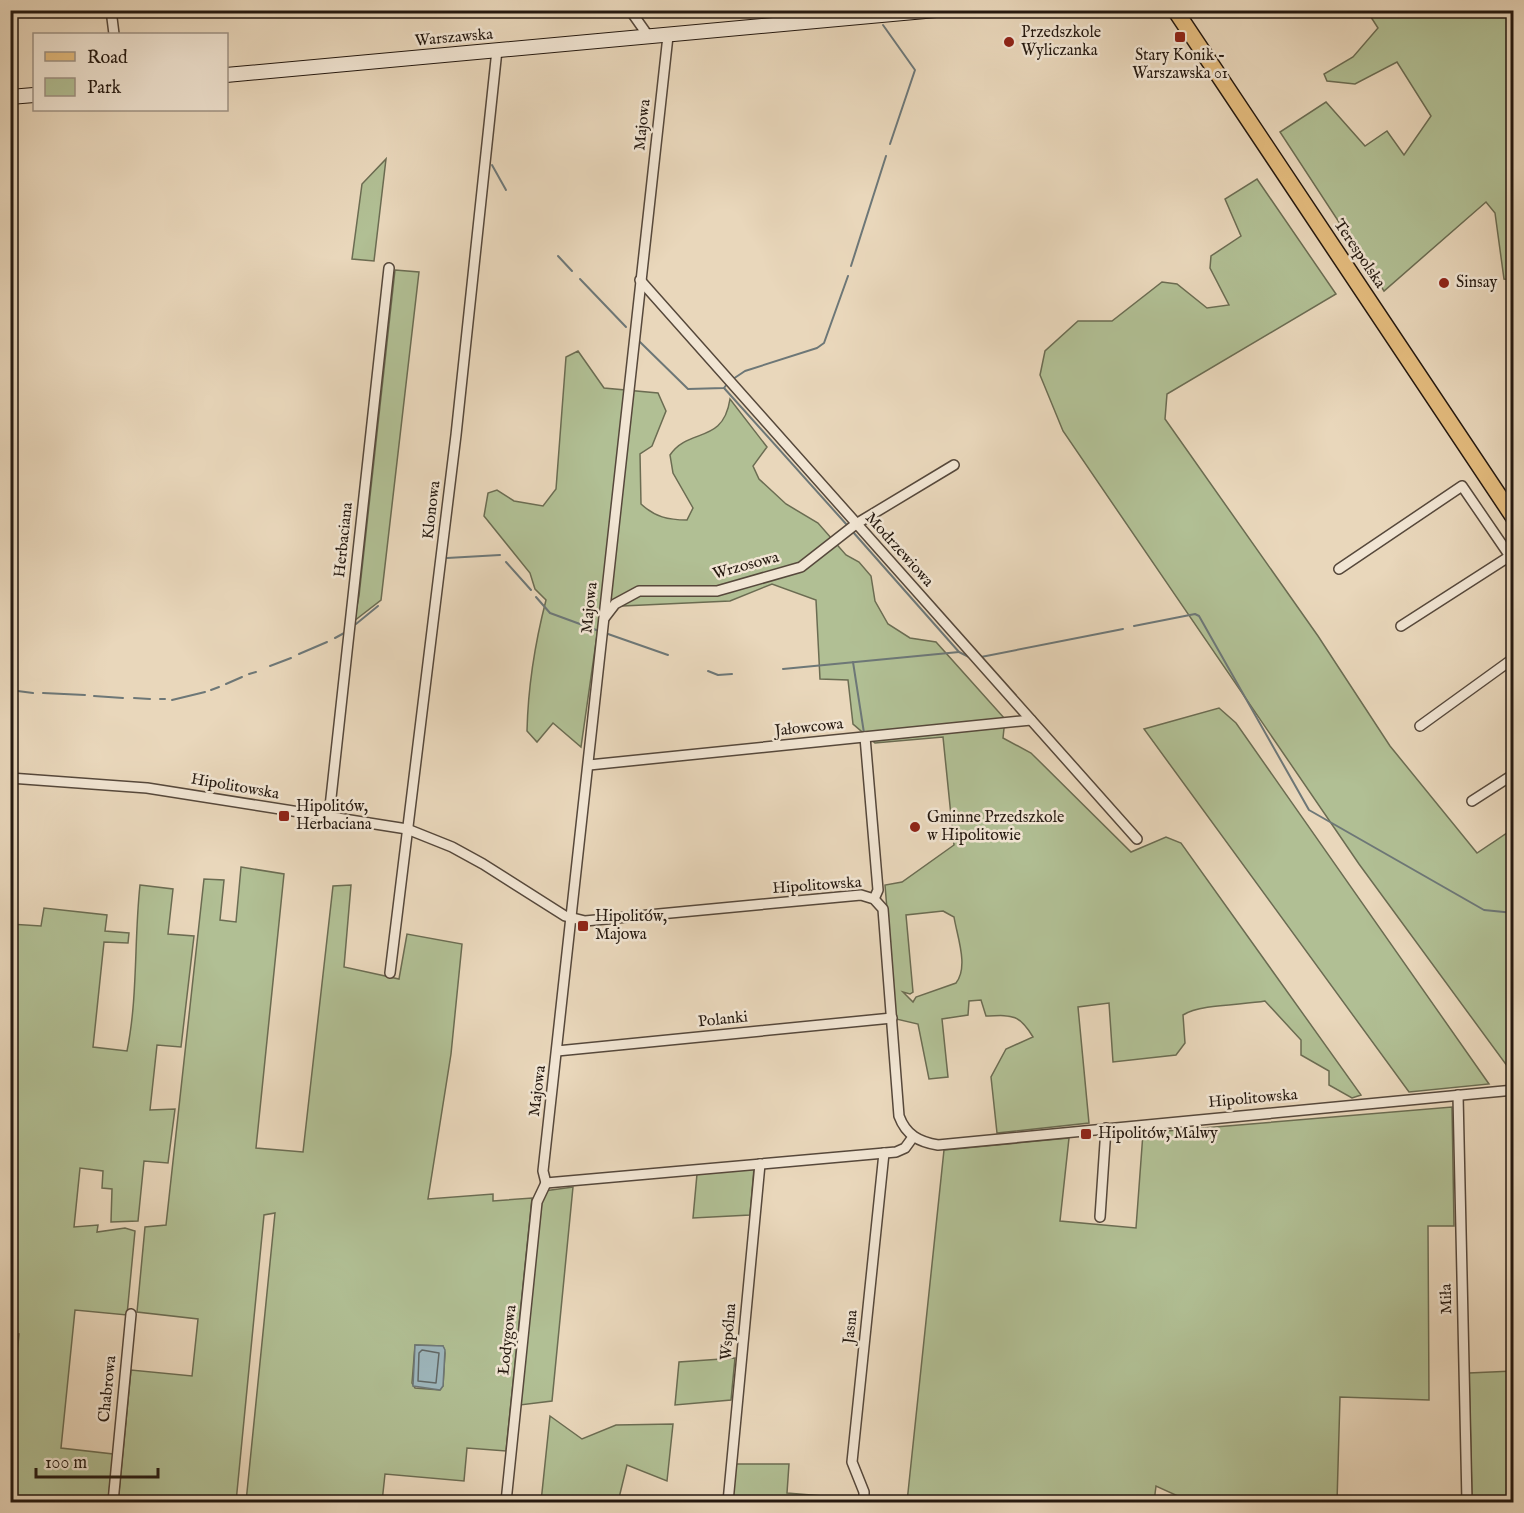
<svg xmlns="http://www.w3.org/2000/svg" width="1524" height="1513" viewBox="0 0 1524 1513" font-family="'IM FELL English',serif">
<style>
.green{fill:#b1bf94;stroke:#6b6c52;stroke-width:1.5;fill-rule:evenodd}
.water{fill:#9db6bc;stroke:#6d7777;stroke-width:1.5}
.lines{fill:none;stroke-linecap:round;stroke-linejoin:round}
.shore{stroke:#616866;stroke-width:1.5}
.stream{stroke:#6d7777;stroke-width:2}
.street-casing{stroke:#56483b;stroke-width:12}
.secondary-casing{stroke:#251910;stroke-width:16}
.primary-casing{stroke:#251910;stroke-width:18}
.street{stroke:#f1e5d3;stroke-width:9}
.secondary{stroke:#f1e5d3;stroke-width:14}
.primary{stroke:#e4bc7e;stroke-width:15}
.poi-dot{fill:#8f2418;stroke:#f1e5d3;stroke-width:2}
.labels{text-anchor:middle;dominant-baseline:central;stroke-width:5;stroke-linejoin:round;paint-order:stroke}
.poi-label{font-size:16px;fill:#251910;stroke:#f1e5d3;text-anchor:start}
.street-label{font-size:16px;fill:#251910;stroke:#f1e5d3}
</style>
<rect width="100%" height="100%" fill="#e9d7bb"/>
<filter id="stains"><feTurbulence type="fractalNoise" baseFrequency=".00333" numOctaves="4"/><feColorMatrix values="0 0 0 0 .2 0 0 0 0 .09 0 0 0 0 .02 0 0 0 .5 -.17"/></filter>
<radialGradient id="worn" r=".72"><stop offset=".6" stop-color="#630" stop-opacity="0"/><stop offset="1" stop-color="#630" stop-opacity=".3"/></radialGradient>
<g class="green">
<polygon points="1367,11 1513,11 1513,280 1504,279 1495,213 1486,202 1384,291 1280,132 1326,102 1365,146 1387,131 1404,155 1431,116 1397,62 1355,84 1327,81 1324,74 1353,57 1378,28"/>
<polygon points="386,159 374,261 352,259 362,184"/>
<polygon points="1257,179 1336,294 1167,394 1165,419 1318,636 1390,746 1477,853 1513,829 1513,1074 1359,864 1063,431 1040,375 1045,351 1078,321 1112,321 1162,282 1177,284 1207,308 1229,305 1210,268 1211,256 1241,236 1225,199"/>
<polygon points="395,270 419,272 381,600 354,621 359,596"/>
<path d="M578,351L604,388L658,393L666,411L652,446L640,454L641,504C655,517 668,520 687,520L693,508L673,473L670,455C689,427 723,445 730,399L767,447L753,466L759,479L786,504L818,523L846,555L859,562L871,576L875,601L888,624L910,638L936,642L1005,719L1003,738L1031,753L1131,852L1166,837L1181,843L1361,1095L1352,1098L1329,1085V1071L1301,1055V1040L1265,1001C1243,1005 1200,1004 1183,1015L1185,1043L1176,1055L1113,1062L1109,1003L1078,1007L1089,1123L997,1133L991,1077L1006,1049L1033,1037C1019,1014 1013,1015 986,1016L981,1000L969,1001L968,1015L942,1019L948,1077L929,1079L918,1024L896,1019L885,885L902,882L954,845L943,737L875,743L853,724L848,680L820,679L816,600L772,584L730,601L601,607L581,747L553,723L537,742L527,731C528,687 535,643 546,600L535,589L530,573L484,516L488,493L497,490L514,501L543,506L556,489L566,357ZM943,911L954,917C957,936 969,967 956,983L916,997L913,1002L903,992L910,994L913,992L906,915Z"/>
<polygon points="1219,708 1236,723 1489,1084 1409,1092 1144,729"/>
<path d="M241,867L284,874L256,1148L303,1152L333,886L351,885L344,967L399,979L407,934L462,944L451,1054L428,1199L493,1194V1201L532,1198L506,1451L467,1448L464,1481L385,1474L382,1502H246L275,1213L264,1215L236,1502H118L131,1370L192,1376L198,1319L137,1312L145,1227L166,1225L204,879L224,880L220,920L236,922ZM415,1345L443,1346L445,1353L443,1386L440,1390L415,1388L412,1383Z"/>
<path d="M140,885L173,889L168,934L194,936L181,1047L157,1045L150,1110L175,1109L168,1163L144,1161L138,1221L111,1222L112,1189L102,1188L103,1171L80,1168L74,1227L98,1225L97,1232L125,1228L135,1231L127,1315L75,1310L61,1448L113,1454L108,1502H11V1417L19,1334L10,1333V924L41,926L44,908L107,915L105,931L129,933L128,943L104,942L93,1047L127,1051C138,997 134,940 140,885Z"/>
<polygon points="1452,1107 1454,1226 1428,1226 1429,1400 1340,1397 1337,1502 1191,1502 1156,1486 1154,1502 907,1502 944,1150 1069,1138 1060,1221 1136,1228 1143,1133"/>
<polygon points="754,1168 750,1215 693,1218 697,1174"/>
<polygon points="573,1187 552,1401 520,1405 542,1200 544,1191"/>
<polygon points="735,1358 731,1400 675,1405 679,1362"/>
<polygon points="1513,1371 1513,1502 1472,1502 1469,1373"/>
<polygon points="550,1416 582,1439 616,1425 673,1424 667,1481 627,1465 618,1502 541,1502"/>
<polygon points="735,1464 789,1464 787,1493 859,1499 859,1502 732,1502"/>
</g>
<polygon class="water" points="415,1345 443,1346 445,1350 443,1386 440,1390 413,1386"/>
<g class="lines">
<polygon class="shore" points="422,1350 439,1353 436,1383 418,1381 419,1353"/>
<g class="stream">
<polyline points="883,25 915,70 890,144"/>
<polyline points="492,165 506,190"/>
<polyline points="558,256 572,271"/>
<polyline points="851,266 886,156"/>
<polyline points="580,279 626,327"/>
<polyline points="640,342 688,389 724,388 727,384"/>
<polyline points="733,379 745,371 817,348 824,343 848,276"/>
<polyline points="724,388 847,525"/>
<polyline points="853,532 959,652 973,659"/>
<polyline points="447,558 500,555"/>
<polyline points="506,562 531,590"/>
<polyline points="536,597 550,613 599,631"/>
<polyline points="356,624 378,606"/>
<polyline points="1134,626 1195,614 1199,616 1309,810 1484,910 1514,913"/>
<polyline points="608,634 668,655"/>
<polyline points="335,638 346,632"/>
<polyline points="299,654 327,642"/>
<polyline points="981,657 1123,629"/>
<polyline points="853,662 864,733"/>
<polyline points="270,666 291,658"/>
<polyline points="783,669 959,652"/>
<polyline points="708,671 718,675 732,674"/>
<polyline points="249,674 256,672"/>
<polyline points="226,684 242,677"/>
<polyline points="10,690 33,693"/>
<polyline points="211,690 219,687"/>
<polyline points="43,693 85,695"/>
<polyline points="94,696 123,698"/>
<polyline points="134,698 150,699"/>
<polyline points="160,699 165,699"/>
<polyline points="172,700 205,692"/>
<polyline points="10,1491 16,1502"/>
</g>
<defs>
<g id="street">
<polyline points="111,10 114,34"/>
<polyline points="630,10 649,37"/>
<polyline points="640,280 1137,839"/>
<polyline points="1339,569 1462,486 1514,562"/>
<polyline points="605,617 615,604 639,591 717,591 801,567 856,524 954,465"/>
<polyline points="1401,626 1510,556"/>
<polyline points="1420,726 1514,658"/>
<polyline points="865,737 878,890 874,899"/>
<polyline points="589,765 1031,720"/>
<path d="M10,778L147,788L407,829L452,847L483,864L565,916L585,921L861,895L874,899L883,909L899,1116C906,1135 919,1142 938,1145L1514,1090"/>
<polyline points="1472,801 1514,774"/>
<polyline points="329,816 389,268"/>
<polyline points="390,973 456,435 497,50"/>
<polyline points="557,1051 892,1018"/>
<polyline points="1458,1095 1467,1502"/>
<polyline points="546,1183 543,1171 668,36"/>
<polyline points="546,1183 896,1152 905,1148 913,1137"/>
<polyline points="1100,1217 1106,1128"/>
<polyline points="113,1502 131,1314"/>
<polyline points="506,1502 537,1202 546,1183"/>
<polyline points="728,1502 760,1164"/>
<polyline points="864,1502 864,1492 852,1462 884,1153"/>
</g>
<g id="secondary">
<polyline points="226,75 936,10"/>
<polyline points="10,97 34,95"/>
</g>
<polyline id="primary" points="1175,10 1514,518"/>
</defs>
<use href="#street" class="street-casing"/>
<use href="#secondary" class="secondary-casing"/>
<use href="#primary" class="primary-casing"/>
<use href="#street" class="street"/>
<use href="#secondary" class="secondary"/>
<use href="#primary" class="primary"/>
</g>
<g class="poi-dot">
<rect x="1174" y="31" width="12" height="12" rx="3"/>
<circle cx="1009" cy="42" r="6"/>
<circle cx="1444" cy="283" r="6"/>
<rect x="278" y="810" width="12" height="12" rx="3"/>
<circle cx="915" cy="827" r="6"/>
<rect x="577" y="920" width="12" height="12" rx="3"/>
<rect x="1080" y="1128" width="12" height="12" rx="3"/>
</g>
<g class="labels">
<g class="poi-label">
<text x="1021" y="33">Przedszkole<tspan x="1021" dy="18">Wyliczanka</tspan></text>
<text x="1180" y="56" text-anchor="middle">Stary Konik -<tspan x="1180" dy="18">Warszawska 01</tspan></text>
<text x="1456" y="283">Sinsay</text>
<text x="296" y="807">Hipolitów,<tspan x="296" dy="18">Herbaciana</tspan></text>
<text x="927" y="818">Gminne Przedszkole<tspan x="927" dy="18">w Hipolitowie</tspan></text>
<text x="595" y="917">Hipolitów,<tspan x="595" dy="18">Majowa</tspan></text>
<text x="1098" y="1134">Hipolitów, Malwy</text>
</g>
<g class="street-label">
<text transform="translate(454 38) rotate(-5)">Warszawska</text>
<text transform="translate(643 125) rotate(-84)">Majowa</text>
<text transform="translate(1359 254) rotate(56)">Terespolska</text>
<text transform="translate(432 510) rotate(-83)">Klonowa</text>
<text transform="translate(344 540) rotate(-84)">Herbaciana</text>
<text transform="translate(899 550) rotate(48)">Modrzewiowa</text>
<text transform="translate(746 566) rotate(-15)">Wrzosowa</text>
<text transform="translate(590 608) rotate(-84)">Majowa</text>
<text transform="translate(809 728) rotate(-6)">Jałowcowa</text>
<text transform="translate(235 787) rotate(10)">Hipolitowska</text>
<text transform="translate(817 886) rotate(-4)">Hipolitowska</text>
<text transform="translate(723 1020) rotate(-6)">Polanki</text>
<text transform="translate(538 1091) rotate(-83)">Majowa</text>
<text transform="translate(1253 1099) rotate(-5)">Hipolitowska</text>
<text transform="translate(1447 1299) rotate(-91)">Miła</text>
<text transform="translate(851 1327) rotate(-84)">Jasna</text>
<text transform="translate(729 1332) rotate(-85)">Wspólna</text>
<text transform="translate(508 1340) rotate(-84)">Łodygowa</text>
<text transform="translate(108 1389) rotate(-84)">Chabrowa</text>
</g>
</g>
<rect width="1524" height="1513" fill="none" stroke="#e9d7bb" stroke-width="36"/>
<rect x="12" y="12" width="1500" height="1489" fill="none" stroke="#251910" stroke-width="3"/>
<rect x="18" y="18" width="1488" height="1477" fill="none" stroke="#251910" stroke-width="1.5"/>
<rect x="33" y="33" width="195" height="78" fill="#f1e5d3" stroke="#9f9385" stroke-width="1.5"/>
<rect x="45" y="52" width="30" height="9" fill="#e4bc7e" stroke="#9f9385" stroke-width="1.5"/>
<text x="87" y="63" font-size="18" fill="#251910">Road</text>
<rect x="45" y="78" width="30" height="18" fill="#b1bf94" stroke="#9f9385" stroke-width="1.5"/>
<text x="87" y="93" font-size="18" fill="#251910">Park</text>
<path d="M36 1468v9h122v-9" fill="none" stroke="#251910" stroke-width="3"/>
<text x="45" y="1468" font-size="18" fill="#251910" stroke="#f1e5d3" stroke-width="4.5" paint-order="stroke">100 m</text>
<rect width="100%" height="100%" filter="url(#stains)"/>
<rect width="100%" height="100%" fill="url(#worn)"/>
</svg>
